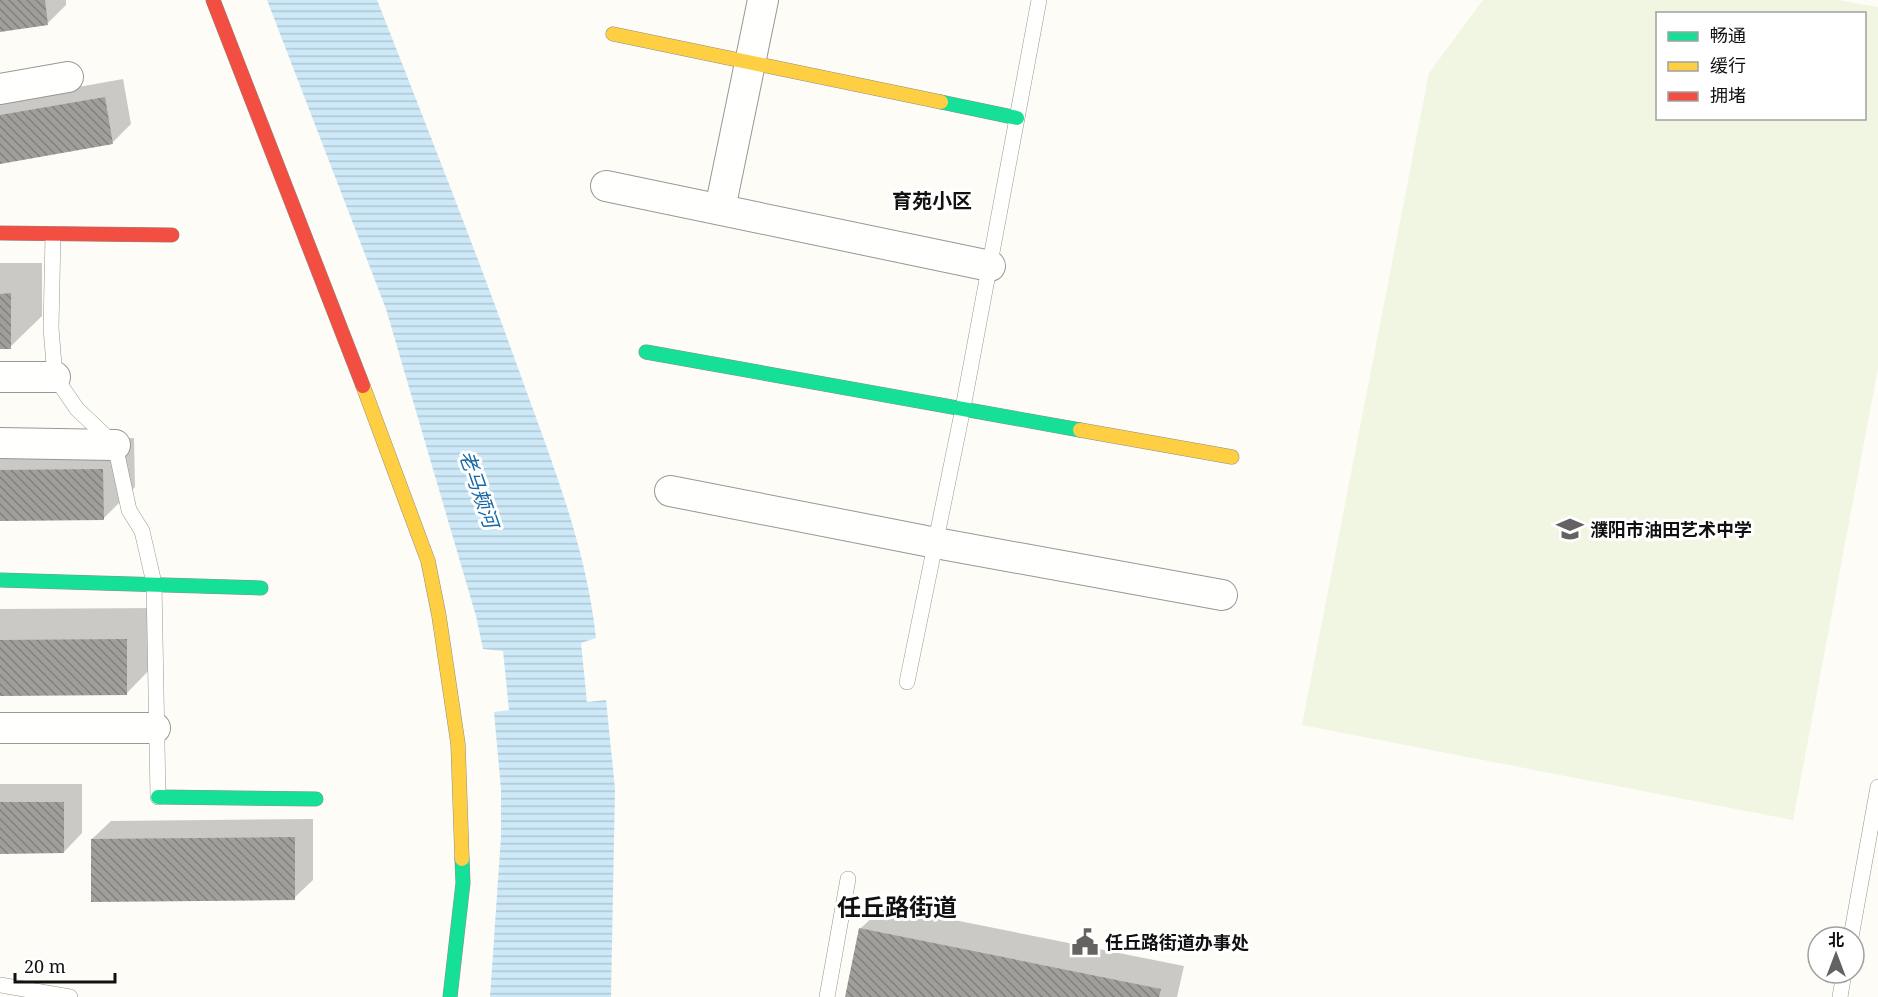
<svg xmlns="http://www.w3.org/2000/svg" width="1878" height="997" viewBox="0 0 1878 997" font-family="'Noto Serif','Noto Sans SC',serif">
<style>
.pitch{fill:#f0f6e1;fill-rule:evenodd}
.water{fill:url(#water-rules)}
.shadow{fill:#0003}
.building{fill:url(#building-back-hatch)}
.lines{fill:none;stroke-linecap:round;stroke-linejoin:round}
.lane-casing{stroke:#979795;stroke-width:16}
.street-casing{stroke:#979795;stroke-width:32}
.fast-casing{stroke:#8e8d8b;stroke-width:15}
.slow-casing{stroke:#8e8d8b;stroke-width:15}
.jam-casing{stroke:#8e8d8b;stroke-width:15}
.lane{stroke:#fffffe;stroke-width:15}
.street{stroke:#fffffe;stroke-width:30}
.fast{stroke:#16e098;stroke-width:14}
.slow{stroke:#ffcf43;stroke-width:14}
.jam{stroke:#f24e42;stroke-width:14}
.labels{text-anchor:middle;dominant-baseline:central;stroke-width:6;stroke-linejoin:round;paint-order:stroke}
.poi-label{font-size:18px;font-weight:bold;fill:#111;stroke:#fff;text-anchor:start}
.neighbourhood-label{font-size:20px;font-weight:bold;fill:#111;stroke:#fff}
.water-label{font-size:20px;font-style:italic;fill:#1768a6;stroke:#fff}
.district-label{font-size:24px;font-weight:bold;fill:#111;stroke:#fff}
</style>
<defs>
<pattern id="water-rules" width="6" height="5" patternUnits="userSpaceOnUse" patternTransform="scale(1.5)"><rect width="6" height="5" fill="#cde8f7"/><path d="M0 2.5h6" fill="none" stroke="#afc6d3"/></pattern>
<pattern id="building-back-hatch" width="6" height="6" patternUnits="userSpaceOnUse" patternTransform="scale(1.5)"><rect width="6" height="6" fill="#a19f9c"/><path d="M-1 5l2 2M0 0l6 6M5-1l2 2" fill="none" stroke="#82807e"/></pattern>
</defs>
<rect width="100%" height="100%" fill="#fdfcf7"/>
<path class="pitch" d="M1483,0H1838L1878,7V368L1793,820L1302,725L1429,73ZM1658,14H1864V118H1658Z"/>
<path class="water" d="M267,0H377C428,129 479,259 526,390C555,470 587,552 596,638L581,643L587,702L606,700L615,788L611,997H490L501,836V789L494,712L509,710L503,651L483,649L476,616L386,309Z"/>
<g class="shadow">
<polygon points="0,0 66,0 66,5 48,23 0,30"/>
<polygon points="123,79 131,124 113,142 0,162 0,101"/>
<polygon points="0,263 42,263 42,316 10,347 0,347"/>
<polygon points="134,438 135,487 103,519 0,520 0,439"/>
<polygon points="157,608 157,662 126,694 0,694 0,609"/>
<polygon points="0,784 82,784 82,833 64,852 0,852"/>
<polygon points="313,819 313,880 294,898 92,839 111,821"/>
<polygon points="884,906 1184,966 1177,997 847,997 860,929"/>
</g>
<g class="building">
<polygon points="0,0 45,0 48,25 0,32"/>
<polygon points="105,97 113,144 0,164 0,115"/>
<polygon points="11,293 11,349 0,349 0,294"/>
<polygon points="103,469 104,520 0,521 0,470"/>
<polygon points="127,639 127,695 0,696 0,640"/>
<polygon points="0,802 64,802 64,853 0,854"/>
<polygon points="295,837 295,900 91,902 91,839"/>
<polygon points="859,928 1161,989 1159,997 845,997"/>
</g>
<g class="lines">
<defs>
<g id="lane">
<polyline points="53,235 51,328 55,377 77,409 115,445 129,510 142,531 154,583 158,797"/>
<polyline points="907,682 963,408 1039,0"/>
<polyline points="1851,937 1878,787"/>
<polyline points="0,985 70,997"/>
<polyline points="827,997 848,879"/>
<polyline points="1840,997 1844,973"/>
</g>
<g id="street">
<polyline points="0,89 68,77"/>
<polyline points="606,186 990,266"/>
<polyline points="720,209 763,0"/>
<polyline points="0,377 55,377"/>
<polyline points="0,443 115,445"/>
<polyline points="670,491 936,543 1222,595"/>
<polyline points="0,728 155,728"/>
</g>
<g id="fast">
<polyline points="941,102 1017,118"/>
<polyline points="646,352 1080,430"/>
<polyline points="0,580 261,588"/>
<polyline points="158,797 316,799"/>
<polyline points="450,997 463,883 462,859"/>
</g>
<g id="slow">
<polyline points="613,34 941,102"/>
<polyline points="363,386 428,561 439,616 458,744 462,859"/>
<polyline points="1080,430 1232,457"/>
</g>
<g id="jam">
<polyline points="213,0 363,386"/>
<polyline points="0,233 172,235"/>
</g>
</defs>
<use href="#lane" class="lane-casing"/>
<use href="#street" class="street-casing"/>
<use href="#fast" class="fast-casing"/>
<use href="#slow" class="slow-casing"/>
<use href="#jam" class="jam-casing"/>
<use href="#lane" class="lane"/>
<use href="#street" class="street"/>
<use href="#fast" class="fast"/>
<use href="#slow" class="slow"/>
<use href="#jam" class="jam"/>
</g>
<defs>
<symbol id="school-bare" viewBox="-9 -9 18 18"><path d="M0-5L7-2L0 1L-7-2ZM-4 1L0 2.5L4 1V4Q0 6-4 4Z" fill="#646362" stroke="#fff" stroke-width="2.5" paint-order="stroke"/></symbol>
<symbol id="civic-bare" viewBox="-9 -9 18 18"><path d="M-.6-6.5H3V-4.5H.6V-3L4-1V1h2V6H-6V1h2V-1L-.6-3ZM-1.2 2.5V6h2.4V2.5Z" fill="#646362" stroke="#fff" stroke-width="2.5" paint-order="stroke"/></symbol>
</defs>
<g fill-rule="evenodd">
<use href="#school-bare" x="1551" y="510" width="38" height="38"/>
<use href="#civic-bare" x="1066" y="923" width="38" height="38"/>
</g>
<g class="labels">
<g class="poi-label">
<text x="1590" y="529">濮阳市油田艺术中学</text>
<text x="1105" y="942">任丘路街道办事处</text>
</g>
<g class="neighbourhood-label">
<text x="932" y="200">育苑小区</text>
</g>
<g class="water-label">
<text transform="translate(479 489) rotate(71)">老马颊河</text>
</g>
<g class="district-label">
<text x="897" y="906">任丘路街道</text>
</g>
</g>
<rect x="1656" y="12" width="210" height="108" fill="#ffffff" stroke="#a0a0a0" stroke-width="1.5"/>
<rect x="1668" y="32" width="30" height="9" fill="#16e098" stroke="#a0a0a0" stroke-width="1.5"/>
<text x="1710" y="42" font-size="18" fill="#111111">畅通</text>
<rect x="1668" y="62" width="30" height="9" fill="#ffcf43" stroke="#a0a0a0" stroke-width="1.5"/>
<text x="1710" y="72" font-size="18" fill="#111111">缓行</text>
<rect x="1668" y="92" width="30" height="9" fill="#f24e42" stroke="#a0a0a0" stroke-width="1.5"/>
<text x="1710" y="102" font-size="18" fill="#111111">拥堵</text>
<g transform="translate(1836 955)"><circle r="28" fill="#ffffff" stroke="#a0a0a0" stroke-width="1.5"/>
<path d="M0-4.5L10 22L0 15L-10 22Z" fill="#646362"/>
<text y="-9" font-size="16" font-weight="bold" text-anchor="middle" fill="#111111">北</text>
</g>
<path d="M15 973v9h100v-9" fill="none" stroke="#111111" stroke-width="3"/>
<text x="24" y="973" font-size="18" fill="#111111" stroke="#ffffff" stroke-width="4.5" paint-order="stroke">20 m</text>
</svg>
